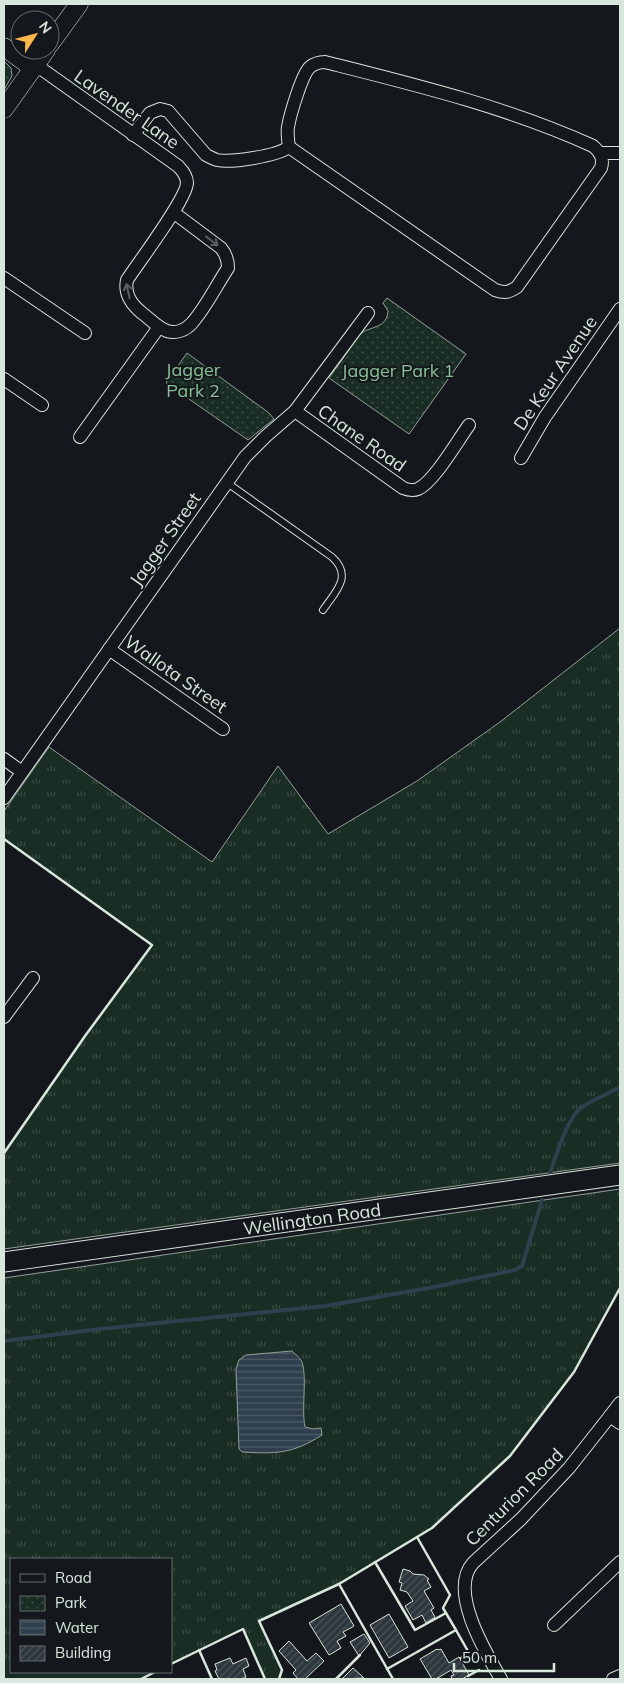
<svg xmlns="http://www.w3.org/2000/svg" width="624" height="1683" viewBox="0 0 624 1683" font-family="Mulish,sans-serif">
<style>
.grass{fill:url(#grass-tufts);stroke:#939e99}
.park{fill:url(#park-dots);stroke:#939e99}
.water{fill:url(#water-rules);stroke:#939e99}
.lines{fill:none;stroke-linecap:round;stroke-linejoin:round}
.stream{stroke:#2f3f4d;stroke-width:4}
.building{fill:url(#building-hatch);stroke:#d8e6dc}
.lane-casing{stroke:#d8e6dc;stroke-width:8}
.street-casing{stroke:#d8e6dc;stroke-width:14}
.secondary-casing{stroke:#d8e6dc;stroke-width:19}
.primary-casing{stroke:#d8e6dc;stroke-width:21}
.lane{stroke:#14181c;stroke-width:6}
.street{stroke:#14181c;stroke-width:12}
.secondary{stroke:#14181c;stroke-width:18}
.primary{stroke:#14181c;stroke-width:19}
.wall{stroke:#d8e6dc;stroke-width:2.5}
.oneway{stroke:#59605f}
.labels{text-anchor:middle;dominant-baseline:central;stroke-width:4;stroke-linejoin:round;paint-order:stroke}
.street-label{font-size:18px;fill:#d8e6dc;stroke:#14181c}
.park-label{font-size:18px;fill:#8ac095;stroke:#14181c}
</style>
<defs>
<pattern id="grass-tufts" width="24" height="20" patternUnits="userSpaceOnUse" patternTransform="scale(1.25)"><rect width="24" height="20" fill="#1a2d24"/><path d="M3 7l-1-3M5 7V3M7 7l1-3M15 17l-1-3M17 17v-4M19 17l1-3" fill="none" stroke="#3b4b43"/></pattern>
<pattern id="park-dots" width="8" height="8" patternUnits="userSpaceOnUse" patternTransform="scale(1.25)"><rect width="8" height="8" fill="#1a2d24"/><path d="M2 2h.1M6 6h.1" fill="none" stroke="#3b4b43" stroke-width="1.8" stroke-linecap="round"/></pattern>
<pattern id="water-rules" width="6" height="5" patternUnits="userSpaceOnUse" patternTransform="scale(1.25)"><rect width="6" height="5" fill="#2f3f4d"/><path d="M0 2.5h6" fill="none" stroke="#4c5b66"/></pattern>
<pattern id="building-hatch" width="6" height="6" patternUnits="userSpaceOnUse" patternTransform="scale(1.25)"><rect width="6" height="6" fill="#2c363c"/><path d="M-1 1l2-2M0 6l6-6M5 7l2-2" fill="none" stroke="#4a5358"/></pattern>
</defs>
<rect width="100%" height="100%" fill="#14181c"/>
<g class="grass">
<polygon points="620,628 620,1163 4,1249 4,1153 85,1036 152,945 4,839 4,811 49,747 212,862 278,766 328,834 417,781 500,722"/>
<polygon points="620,1189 620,1288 574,1372 510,1456 432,1528 339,1584 259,1621 282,1670 279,1679 265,1679 243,1629 171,1664 171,1559 11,1559 11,1672 155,1672 141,1679 4,1679 4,1278"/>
</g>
<g class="park">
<polygon points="4,61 11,68 12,76 4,90"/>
<path d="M387,298L466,354L409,434L329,378L361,333C372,326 387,328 388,311L383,303Z"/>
<polygon points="187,353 269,413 274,419 248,440 166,383"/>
</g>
<path class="water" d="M292,1351C295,1354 299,1357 301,1360C308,1373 301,1409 305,1427L313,1429L321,1428L322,1435C292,1454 276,1454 242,1452L239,1449L236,1369L239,1360L246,1355Z"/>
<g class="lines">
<g class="stream">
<path d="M550,1173C556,1156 567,1118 582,1107C594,1099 608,1094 620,1087"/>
<polyline points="4,1341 100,1329 325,1306 429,1288 515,1270 522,1266 542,1200"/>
</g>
</g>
<g class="building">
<polygon points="403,1569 410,1571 413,1574 424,1575 429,1579 427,1580 431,1587 424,1591 434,1608 431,1610 435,1617 426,1623 422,1615 413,1620 405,1606 413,1601 407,1592 400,1590 402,1583 399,1582"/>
<polygon points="341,1604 354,1626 343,1632 346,1636 337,1641 341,1648 329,1655 309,1623"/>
<polygon points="389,1614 408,1647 389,1658 370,1625"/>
<polygon points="364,1634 370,1643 359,1656 350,1642"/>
<polygon points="289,1641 307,1661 316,1653 324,1661 305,1679 298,1679 293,1673 296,1670 279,1651"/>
<polygon points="437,1649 438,1650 441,1649 449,1663 459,1657 469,1675 462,1679 452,1679 451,1676 454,1675 451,1670 436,1679 432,1679 420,1659"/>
<polygon points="230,1658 233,1664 246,1658 249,1666 243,1669 246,1677 242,1679 219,1679 215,1671 217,1670 215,1664"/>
<polygon points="353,1668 364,1678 342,1679"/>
</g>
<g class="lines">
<defs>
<path id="lane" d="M226,482L332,557C353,576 336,591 323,610"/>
<g id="street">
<path d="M33,68L43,70L178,166C183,171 187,176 187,183C186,200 138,263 127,280C124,294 131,304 142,313C150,319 158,328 167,331C176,334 186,330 192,323C206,307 216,286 228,268C228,259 226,254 221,248L173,212"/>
<path d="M133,135L150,113L160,109L168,111L206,155C210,157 213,159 217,160C231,163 277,156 289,147C288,140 287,133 288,127C290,115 302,74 310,67C315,63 320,62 325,62C416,85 507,107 593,146C600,152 604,158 601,168L517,287C508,293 504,293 495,290L289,147"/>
<polyline points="600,153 620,153"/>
<polyline points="4,278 85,333"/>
<polyline points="4,379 42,405"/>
<path d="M295,411L403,488C408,490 413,491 418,489C434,482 458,440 469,425"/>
<polyline points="80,437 159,327"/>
<polyline points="521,458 545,417 620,309"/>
<polyline points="109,649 223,729"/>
<polyline points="4,759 22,772"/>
<polyline points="4,798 245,457 266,436 295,411 368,313"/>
<polyline points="4,1017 33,978"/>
<polyline points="610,1416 620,1403"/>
<polyline points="554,1625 620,1562"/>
<path d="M501,1679C486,1653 448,1591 473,1563L521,1519L569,1468L610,1416L620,1423"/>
<polyline points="613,1679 620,1676"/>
</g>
<g id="secondary">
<polyline points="50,44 79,4"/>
<polyline points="4,47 33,68"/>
<polyline points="4,109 46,50"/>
</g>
<g id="primary">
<path id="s1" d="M4,1262L620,1175"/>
</g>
</defs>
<use href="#lane" class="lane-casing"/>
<use href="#street" class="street-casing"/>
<use href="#secondary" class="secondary-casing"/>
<use href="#primary" class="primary-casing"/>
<use href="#lane" class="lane"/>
<use href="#street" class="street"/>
<use href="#secondary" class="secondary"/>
<use href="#primary" class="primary"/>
<g class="wall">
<polyline points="4,839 152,945 85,1036 4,1153"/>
<polyline points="417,1537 450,1595 443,1608 456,1630"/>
<polyline points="375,1562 415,1630 446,1613"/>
<polyline points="339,1584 393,1679"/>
<polyline points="199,1650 212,1679"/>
<polyline points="171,1664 243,1629 265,1679"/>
<polyline points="387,1669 456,1630 469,1653 461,1658"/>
<polyline points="468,1676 479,1670"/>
<polyline points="141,1679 155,1672"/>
<polyline points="279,1679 282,1670 259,1621 339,1584 432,1528 510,1456 574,1372 620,1288"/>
<polyline points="336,1679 360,1655"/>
</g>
</g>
<defs><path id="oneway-shaft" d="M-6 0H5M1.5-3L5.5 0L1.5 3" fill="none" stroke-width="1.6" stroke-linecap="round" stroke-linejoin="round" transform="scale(1.25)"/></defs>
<g class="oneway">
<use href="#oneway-shaft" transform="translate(212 241) rotate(37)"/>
<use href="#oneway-shaft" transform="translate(128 291) rotate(-103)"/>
</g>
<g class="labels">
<g class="street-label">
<text transform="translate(127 109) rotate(35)">Lavender Lane</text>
<text transform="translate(555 373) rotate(-56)">De Keur Avenue</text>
<text transform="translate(362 438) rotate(35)">Chane Road</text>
<text transform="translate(165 539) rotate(-55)">Jagger Street</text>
<text transform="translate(176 674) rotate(35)">Wallota Street</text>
<text stroke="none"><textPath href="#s1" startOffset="311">Wellington Road</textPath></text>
<text transform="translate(514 1497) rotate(-45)">Centurion Road</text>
</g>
<g class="park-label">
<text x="193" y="369">Jagger<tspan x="193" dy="21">Park 2</tspan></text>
<text x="398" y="370">Jagger Park 1</text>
</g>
</g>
<rect width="624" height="1683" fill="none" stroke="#d8e6dc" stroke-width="10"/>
<rect x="10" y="1558" width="162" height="115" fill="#14181c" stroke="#626a69"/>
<rect x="20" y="1574" width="25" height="8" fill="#14181c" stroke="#626a69"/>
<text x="55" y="1583" font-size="15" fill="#d8e6dc">Road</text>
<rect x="20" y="1596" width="25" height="15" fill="url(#park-dots)" stroke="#626a69"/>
<text x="55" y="1608" font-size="15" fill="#d8e6dc">Park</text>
<rect x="20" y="1620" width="25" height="15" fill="url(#water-rules)" stroke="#626a69"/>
<text x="55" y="1633" font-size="15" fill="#d8e6dc">Water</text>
<rect x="20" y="1646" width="25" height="15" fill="url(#building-hatch)" stroke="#626a69"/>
<text x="55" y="1658" font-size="15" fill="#d8e6dc">Building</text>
<g transform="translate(35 35) rotate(54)"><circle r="24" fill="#14181c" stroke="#626a69"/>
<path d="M0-4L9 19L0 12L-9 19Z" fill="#ffb74d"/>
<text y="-8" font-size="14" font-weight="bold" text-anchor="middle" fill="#d8e6dc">N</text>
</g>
<path d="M454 1663v8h100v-8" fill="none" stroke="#d8e6dc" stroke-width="2.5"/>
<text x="462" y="1663" font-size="15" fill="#d8e6dc" stroke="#14181c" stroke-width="4" paint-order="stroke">50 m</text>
</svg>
